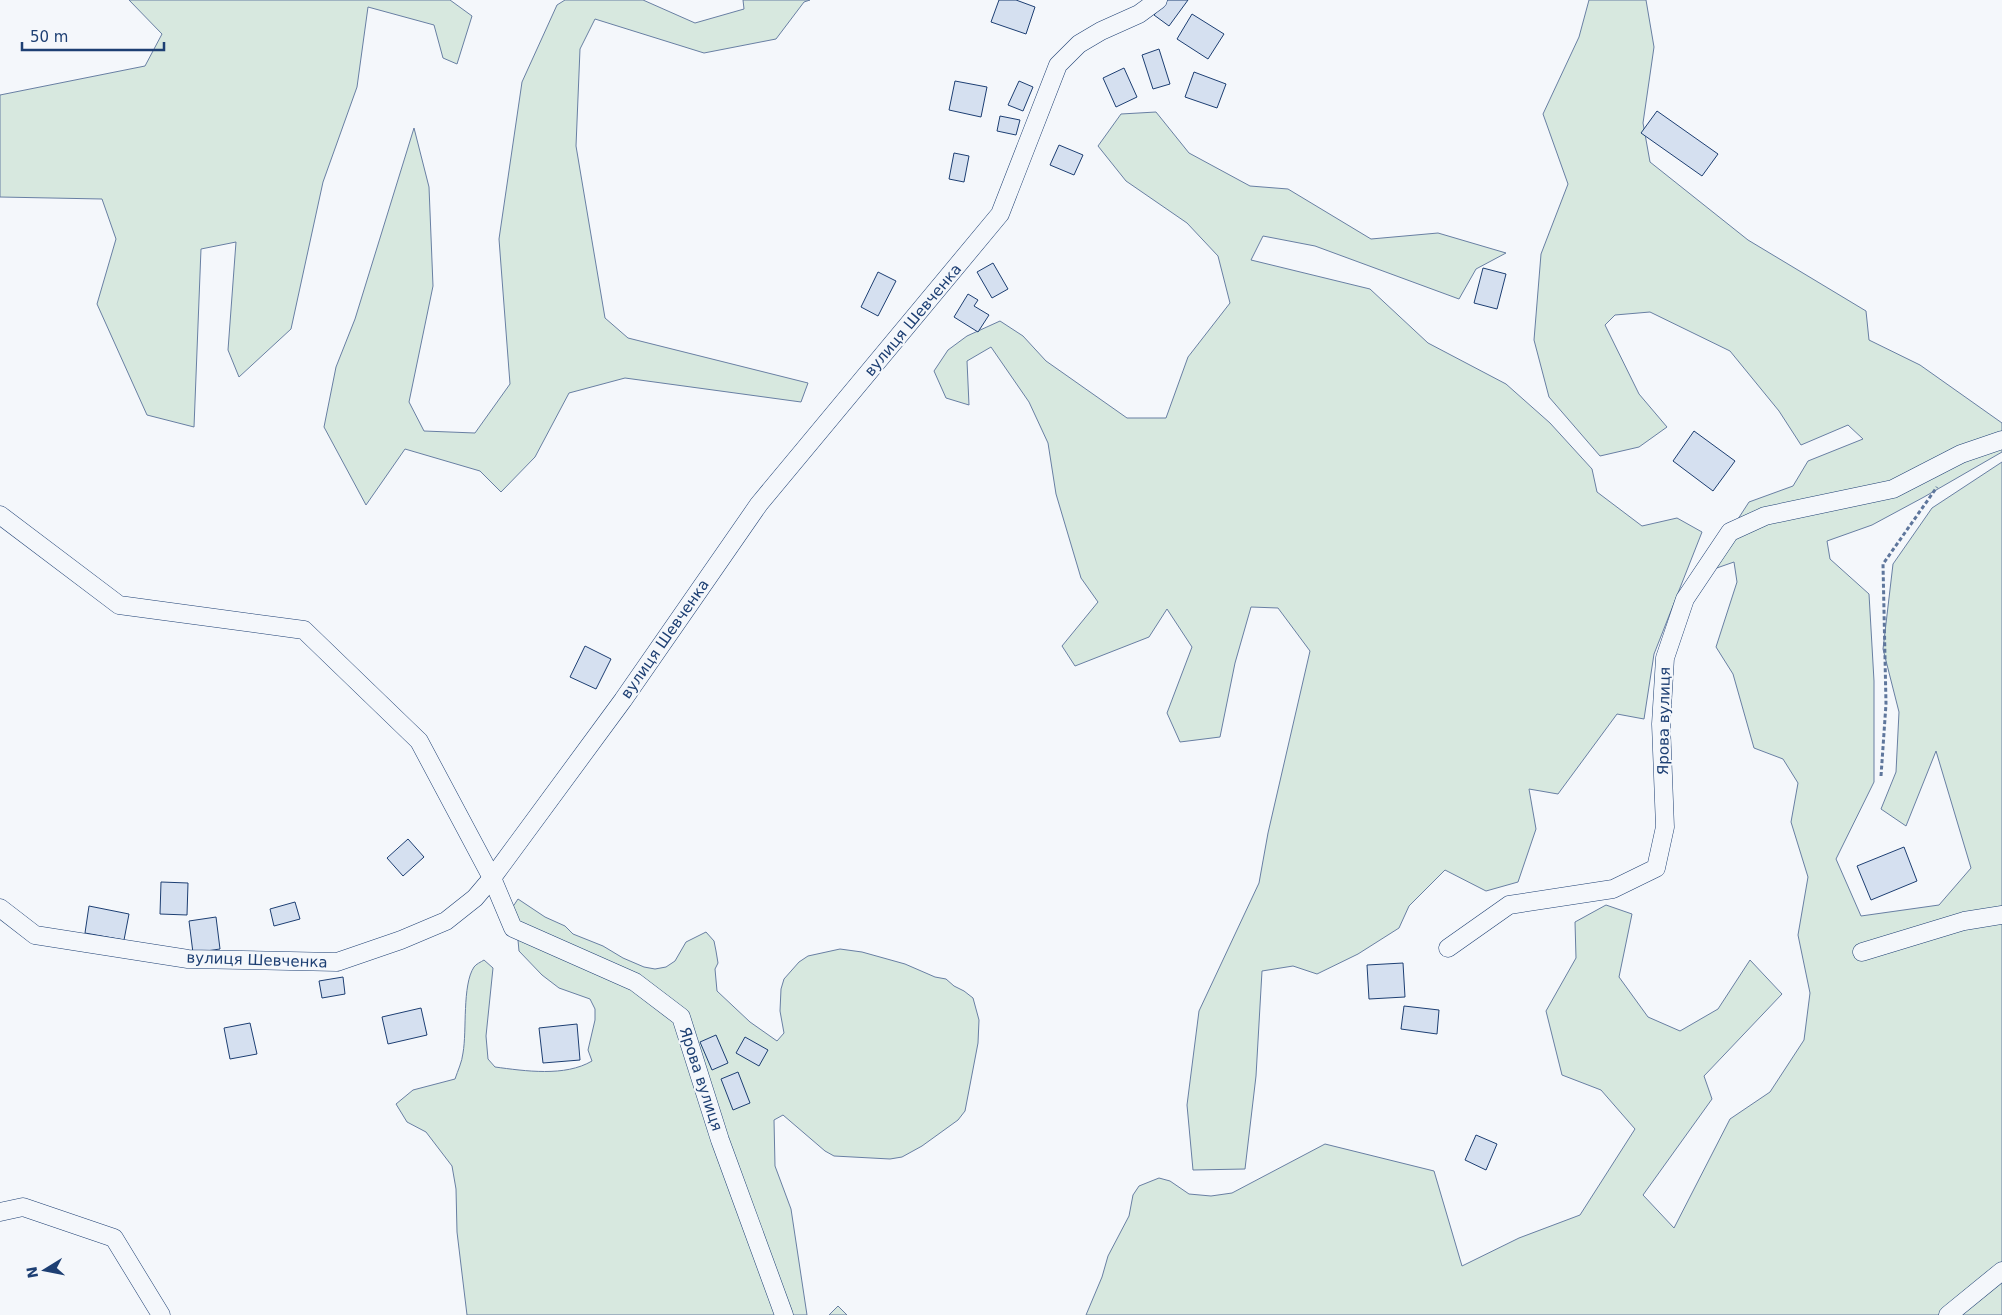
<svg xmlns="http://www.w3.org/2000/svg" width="2002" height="1315" viewBox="0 0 2002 1315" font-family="'DejaVu Sans',sans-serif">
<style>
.green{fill:#d7e8df;stroke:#687fa3}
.building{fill:#d5e0f0;stroke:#1d3f73}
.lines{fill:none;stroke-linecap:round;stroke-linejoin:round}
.minor-casing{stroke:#1d3f73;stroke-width:19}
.path{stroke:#5e769c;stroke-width:3;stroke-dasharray:4 2.5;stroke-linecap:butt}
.minor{stroke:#f4f7fb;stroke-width:18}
.labels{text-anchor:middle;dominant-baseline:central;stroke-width:4;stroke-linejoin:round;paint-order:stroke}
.street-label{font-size:15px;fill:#1d3f73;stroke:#f4f7fb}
</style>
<rect width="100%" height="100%" fill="#f4f7fb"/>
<g class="green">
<polygon points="129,0 450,0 472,16 457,64 443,58 434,25 368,7 357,87 323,182 291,329 239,377 228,350 236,242 201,249 194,427 147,415 97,304 116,239 102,199 0,197 0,95 145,66 162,34"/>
<polygon points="565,0 643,0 695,23 744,9 743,0 810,0 804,2 776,39 704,53 595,19 580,49 576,146 605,318 628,338 808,383 801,402 625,378 569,393 535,457 501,492 480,471 405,449 366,505 324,427 336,367 355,319 414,128 429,187 433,286 409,402 424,431 475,433 510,384 499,239 522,82 557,5"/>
<polygon points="1589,0 1646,0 1654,47 1643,123 1650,162 1748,240 1866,311 1869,340 1920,365 2002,423 2002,452 1924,497 1872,525 1827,541 1830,559 1869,594 1874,681 1874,782 1836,859 1861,916 1939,905 1971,868 1936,751 1906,826 1881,809 1896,772 1899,712 1883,649 1893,564 1932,508 2002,462 2002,1315 1086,1315 1102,1277 1108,1256 1129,1216 1133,1195 1139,1186 1159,1178 1170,1181 1189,1194 1211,1196 1232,1193 1325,1144 1434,1171 1462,1266 1519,1238 1580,1215 1635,1129 1601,1090 1562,1075 1546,1011 1576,958 1575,922 1606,905 1632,914 1619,977 1648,1017 1680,1031 1718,1009 1750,960 1782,994 1704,1076 1712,1099 1643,1195 1674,1228 1730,1119 1770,1092 1804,1040 1810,993 1798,935 1808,877 1791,822 1798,783 1783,759 1754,748 1733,674 1716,647 1737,582 1734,562 1711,570 1725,539 1749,502 1793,486 1808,461 1863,439 1848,425 1801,445 1779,411 1730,351 1650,312 1615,315 1605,325 1639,394 1667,427 1639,447 1600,456 1549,397 1534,340 1541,254 1568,184 1543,114 1579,37"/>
<polygon points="1156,112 1189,153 1250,186 1288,189 1371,239 1438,233 1506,253 1476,269 1459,299 1315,246 1263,236 1251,260 1370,289 1428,343 1506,384 1550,423 1592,469 1597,492 1642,526 1677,518 1702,532 1654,654 1644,719 1617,714 1558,794 1529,789 1536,829 1518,882 1486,891 1445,870 1409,906 1399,928 1358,954 1317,974 1293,966 1262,971 1256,1076 1245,1169 1193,1170 1187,1105 1199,1011 1259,883 1268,833 1310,651 1278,608 1251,607 1235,663 1220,737 1180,742 1167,713 1192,647 1167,609 1149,637 1075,666 1062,646 1098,602 1081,578 1056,494 1048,443 1029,402 991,347 967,361 969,405 946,398 934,371 948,350 967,336 1000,321 1023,336 1046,361 1127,418 1166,418 1188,357 1230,303 1218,256 1187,223 1126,181 1098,146 1121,114"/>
<path d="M518,899L545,917L565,926L573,934L603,946L623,958L644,967L655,969L666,967L675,961L686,942L706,932L714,941L716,951L718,963L715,969L717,991L750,1022L777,1041L784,1033L780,1011L781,989L784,979L799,962L808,956L840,949L862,952L905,964L935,977L946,979L954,986L964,991L973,998L979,1020L978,1043L965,1111L958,1120L922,1146L902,1157L890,1159L834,1156L825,1151L783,1115L774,1120L775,1166L791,1209L807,1315H467L457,1232L456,1189L452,1166L426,1132L407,1122L396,1104L413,1090L455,1079C458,1070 462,1062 463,1053C467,1031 462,985 474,967C476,964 481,962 484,960L493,968L486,1036L488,1059L495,1067C525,1071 565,1077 592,1061L588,1050L595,1020V1009L590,999L559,988L542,975L519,951L517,929L512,908Z"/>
<polygon points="838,1306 847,1315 829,1315"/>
</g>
<g class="building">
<polygon points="999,0 1016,0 1035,7 1026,34 991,22"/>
<polygon points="1166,0 1188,0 1169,26 1154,15"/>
<polygon points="1192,14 1224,34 1208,59 1177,39"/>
<polygon points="1159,49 1170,84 1153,89 1142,55"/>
<polygon points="1124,68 1137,97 1116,107 1103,78"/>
<polygon points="1194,72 1226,84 1217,108 1185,97"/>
<polygon points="955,81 987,87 981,117 949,110"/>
<polygon points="1019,81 1033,87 1023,111 1008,105"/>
<polygon points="1657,111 1718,154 1702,176 1641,133"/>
<polygon points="1000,116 1020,120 1016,135 997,131"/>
<polygon points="1059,145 1083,155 1074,175 1050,165"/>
<polygon points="954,153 969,156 964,182 949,179"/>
<polygon points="993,263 1008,289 992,298 977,272"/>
<polygon points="1483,268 1506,274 1497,309 1474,303"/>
<polygon points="878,272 896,281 878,316 861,307"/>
<polygon points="968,294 978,300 974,306 989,315 978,332 954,317"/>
<polygon points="1694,431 1735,461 1713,491 1673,461"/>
<polygon points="585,646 611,659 596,689 570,677"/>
<polygon points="408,839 424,857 403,876 387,858"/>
<polygon points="1904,847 1917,881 1871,900 1857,866"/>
<polygon points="161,882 188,883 187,915 160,914"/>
<polygon points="295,902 300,919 274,926 270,909"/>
<polygon points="89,906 129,914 124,940 85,933"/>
<polygon points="216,917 220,949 193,953 189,921"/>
<polygon points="1403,963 1405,997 1369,999 1367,965"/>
<polygon points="343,977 345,994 322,998 319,981"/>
<polygon points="1404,1006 1439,1010 1437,1034 1401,1029"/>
<polygon points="421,1008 427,1035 388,1044 382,1017"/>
<polygon points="250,1023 257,1054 230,1059 224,1028"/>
<polygon points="577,1024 580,1060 543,1063 539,1028"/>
<polygon points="716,1035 728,1063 712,1070 700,1042"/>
<polygon points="745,1037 768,1050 759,1066 736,1053"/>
<polygon points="738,1072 750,1103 733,1110 721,1079"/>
<polygon points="1476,1135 1497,1144 1486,1170 1465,1160"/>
</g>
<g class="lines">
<defs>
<g id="minor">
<polyline points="0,515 119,605 304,630 419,741 492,878 513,928 635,982 681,1017 720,1140 784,1315"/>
<polyline points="0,908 35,935 188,959 337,962 401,940 446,921 475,898 492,878 623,700 759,504 1000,214 1058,65 1079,44 1101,31 1139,14 1158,0"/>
<polyline points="1448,948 1509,905 1613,889 1656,868 1665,827 1661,724 1665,658 1685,599 1730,532 1765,516 1893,489 1961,454 2002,440"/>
<polyline points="1862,952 1964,921 2002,915"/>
<polyline points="0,1212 23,1207 114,1238 161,1315"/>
<polyline points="1948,1315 2002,1271"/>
</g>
</defs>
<use href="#minor" class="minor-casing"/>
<polyline class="path" points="1881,776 1886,704 1883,564 1937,487"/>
<use href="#minor" class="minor"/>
</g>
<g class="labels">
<g class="street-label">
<text transform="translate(913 320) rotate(-50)">вулиця Шевченка</text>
<text transform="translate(665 639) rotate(-55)">вулиця Шевченка</text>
<text transform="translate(1664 721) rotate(-89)">Ярова вулиця</text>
<text transform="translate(257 960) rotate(2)">вулиця Шевченка</text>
<text transform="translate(701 1079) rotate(72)">Ярова вулиця</text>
</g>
</g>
<g transform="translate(45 1270) rotate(260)" stroke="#f4f7fb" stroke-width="4" paint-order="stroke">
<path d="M0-4L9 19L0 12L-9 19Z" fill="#1d3f73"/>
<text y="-8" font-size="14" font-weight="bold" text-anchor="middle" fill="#1d3f73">N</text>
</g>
<path d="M22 42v8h142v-8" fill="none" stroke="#1d3f73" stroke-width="2.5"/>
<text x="30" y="42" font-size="15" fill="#1d3f73" stroke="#f4f7fb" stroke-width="4" paint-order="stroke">50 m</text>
</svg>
